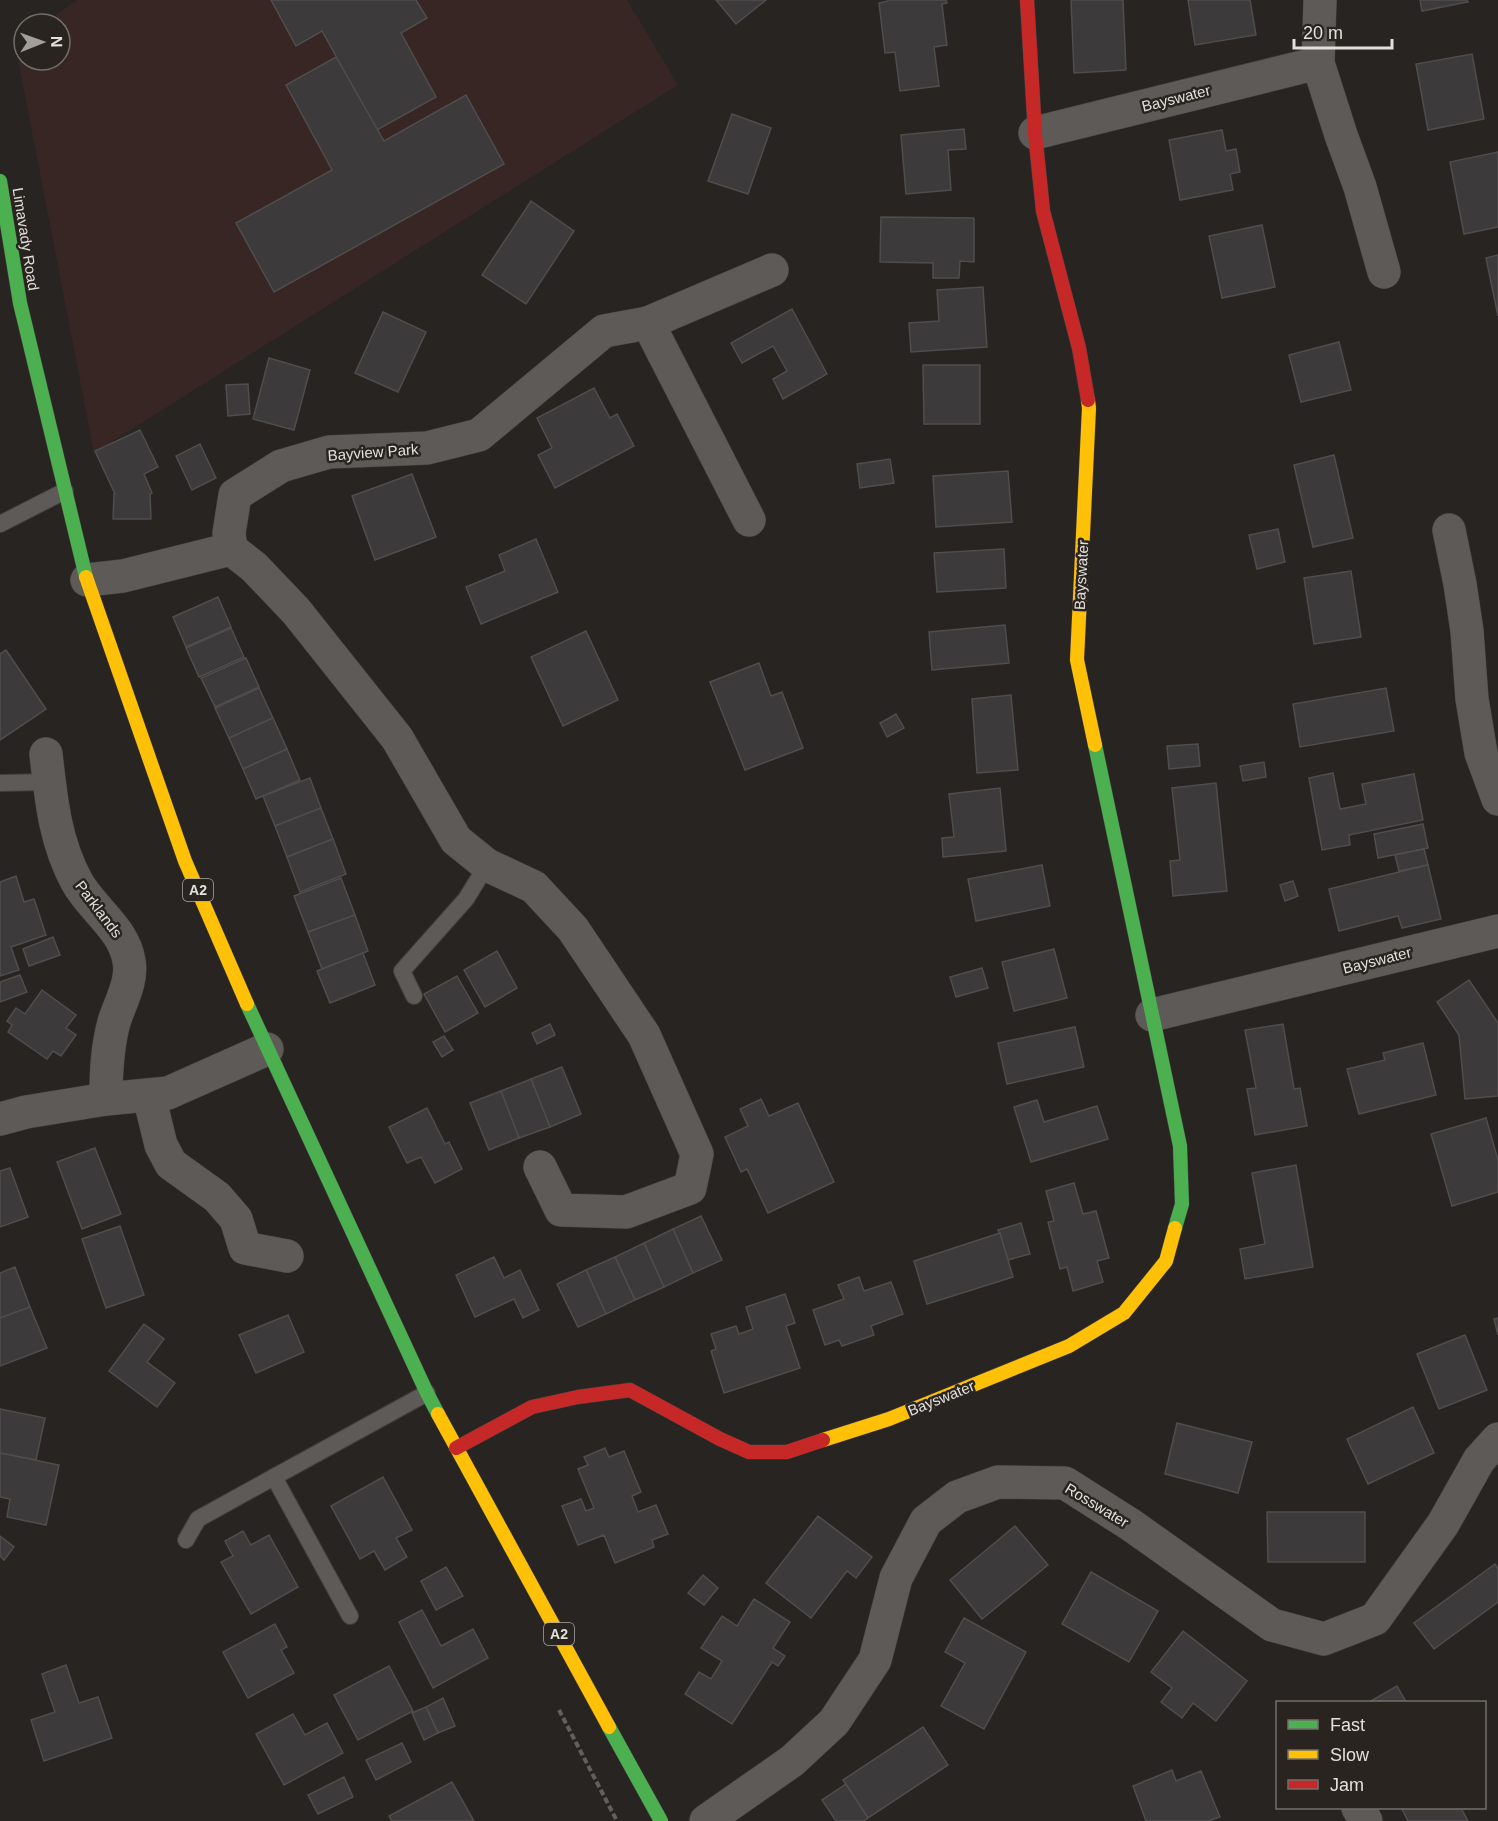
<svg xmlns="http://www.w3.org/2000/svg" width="1498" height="1821" viewBox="0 0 1498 1821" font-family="Arial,sans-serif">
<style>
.commercial{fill:#372623}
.building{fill:#3c3a3a;stroke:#4f4d4d;stroke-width:1.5}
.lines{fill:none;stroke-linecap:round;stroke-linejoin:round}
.lane-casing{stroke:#413f3d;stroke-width:18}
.street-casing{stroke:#413f3d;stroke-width:34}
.fast-casing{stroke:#413f3d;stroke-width:15}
.slow-casing{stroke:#413f3d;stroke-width:15}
.jam-casing{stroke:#413f3d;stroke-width:15}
.path{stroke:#62605d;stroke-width:4;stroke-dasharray:6 3;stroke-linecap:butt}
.lane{stroke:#5d5a58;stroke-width:16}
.street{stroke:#5d5a58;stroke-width:33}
.fast{stroke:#4caf50;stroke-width:14}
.slow{stroke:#ffc107;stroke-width:14}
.jam{stroke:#c62828;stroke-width:14}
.labels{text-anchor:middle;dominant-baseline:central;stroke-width:5;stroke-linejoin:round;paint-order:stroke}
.shield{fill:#29241f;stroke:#aba8a3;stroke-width:1.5}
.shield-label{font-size:14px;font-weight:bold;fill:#e3e0dc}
.street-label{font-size:15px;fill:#e3e0dc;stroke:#29241f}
</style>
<rect width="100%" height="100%" fill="#272421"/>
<polygon class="commercial" points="77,0 627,0 678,85 94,453 15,44 24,38 24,60 60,60 60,24 43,24"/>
<g class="building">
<polygon points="271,0 416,0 427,18 401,33 436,97 377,130 322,31 296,46"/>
<polygon points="716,0 766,0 736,24"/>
<polygon points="888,0 946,0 947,3 942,4 947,45 934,47 939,86 900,91 895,52 885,53 879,3 888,1"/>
<polygon points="1071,0 1123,0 1126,70 1074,73"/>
<polygon points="1188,0 1250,0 1256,35 1195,45"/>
<polygon points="1420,0 1467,0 1468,2 1422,11"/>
<polygon points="1472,54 1484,119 1428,130 1416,64"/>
<polygon points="336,57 384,141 466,95 504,164 274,292 236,223 332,170 286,85"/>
<polygon points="732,114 771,128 748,194 708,181"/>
<polygon points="964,129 966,149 948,150 951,190 906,194 901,135"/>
<polygon points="1222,130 1226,151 1236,149 1240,172 1230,174 1233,190 1180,200 1169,140"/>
<polygon points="1498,152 1498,227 1464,234 1450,162"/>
<polygon points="531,201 574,231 526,304 482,275"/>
<polygon points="881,217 974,218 974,262 960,261 959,278 933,278 933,263 880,262"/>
<polygon points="1262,225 1275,287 1222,298 1209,236"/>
<polygon points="1498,255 1498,316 1486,258"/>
<polygon points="983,287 987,347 911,352 909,323 939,321 937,290"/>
<polygon points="792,309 827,374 783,399 773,379 787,371 773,346 742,363 731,343"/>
<polygon points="383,312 426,332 398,392 355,373"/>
<polygon points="1339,342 1351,390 1301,402 1289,355"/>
<polygon points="269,358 310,370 294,430 253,419"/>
<polygon points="923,365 980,365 980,424 924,424"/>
<polygon points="248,384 250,414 228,416 226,385"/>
<polygon points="594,388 610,418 617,414 634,446 555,488 538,455 552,448 537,418"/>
<polygon points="140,430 158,467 144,474 152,493 150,494 151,519 113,519 114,494 115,494 95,451"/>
<polygon points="200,444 216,478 192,490 176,456"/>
<polygon points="1334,455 1353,538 1313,547 1294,465"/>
<polygon points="890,459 894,483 860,488 857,464"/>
<polygon points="1008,471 1012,522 936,527 933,476"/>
<polygon points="412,474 436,537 375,560 352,496"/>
<polygon points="1278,529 1285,562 1257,569 1249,535"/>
<polygon points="536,539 558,592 481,624 466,587 505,571 499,555"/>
<polygon points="1004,549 1006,588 937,592 934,553"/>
<polygon points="1351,571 1361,637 1314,644 1304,578"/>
<polygon points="218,597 231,627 186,647 173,617"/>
<polygon points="1005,625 1009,663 932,670 929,632"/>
<polygon points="231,628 244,657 199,677 186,648"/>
<polygon points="586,631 618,700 563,726 531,657"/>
<polygon points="6,650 46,709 0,740 0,654"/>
<polygon points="246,658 259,687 215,707 201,678"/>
<polygon points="759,663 771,696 782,692 803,748 745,770 710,682"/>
<polygon points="259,688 273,718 229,738 215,708"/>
<polygon points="1386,688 1394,731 1300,747 1293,704"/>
<polygon points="1011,695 1018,770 977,773 972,699"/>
<polygon points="896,714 904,728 887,737 880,723"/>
<polygon points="273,718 287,749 243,769 229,738"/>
<polygon points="1198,744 1200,766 1169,769 1167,746"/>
<polygon points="287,749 300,780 256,799 243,769"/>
<polygon points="1264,762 1266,777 1243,781 1240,766"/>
<polygon points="1333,773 1340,809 1366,804 1362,784 1414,774 1423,820 1349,835 1350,845 1322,850 1309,778"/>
<polygon points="310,778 321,808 275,826 263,796"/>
<polygon points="1216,783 1227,891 1173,896 1170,861 1180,860 1172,788"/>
<polygon points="1000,788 1006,851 943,857 942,838 954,837 949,794"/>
<polygon points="321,808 333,839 287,857 275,826"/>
<polygon points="1423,824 1428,848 1378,858 1374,834"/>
<polygon points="333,839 346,874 300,892 287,857"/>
<polygon points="1424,849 1428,865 1399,871 1395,855"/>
<polygon points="1042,865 1050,906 976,921 968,879"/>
<polygon points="1428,865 1441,919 1402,928 1398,916 1339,931 1329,889"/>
<polygon points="16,876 24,902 34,899 46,935 11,947 19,970 0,976 0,882"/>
<polygon points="341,878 355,915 308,932 294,896"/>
<polygon points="1293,881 1298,896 1285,901 1280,885"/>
<polygon points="355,915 368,951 322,969 308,932"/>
<polygon points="53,937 60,955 29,966 23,949"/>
<polygon points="1054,949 1067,998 1014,1011 1002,962"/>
<polygon points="497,951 517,988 485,1007 464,970"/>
<polygon points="363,953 375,985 330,1003 317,971"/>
<polygon points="982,968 988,988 956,997 950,977"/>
<polygon points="20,975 27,992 0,1002 0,982"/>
<polygon points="457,976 478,1013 445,1032 424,994"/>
<polygon points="1469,980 1498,1023 1498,1096 1465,1099 1459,1035 1437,1002"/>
<polygon points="42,990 76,1015 66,1028 76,1035 61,1056 53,1051 47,1059 8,1032 12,1025 7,1021 16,1008 25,1014"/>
<polygon points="550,1024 555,1035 537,1044 532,1033"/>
<polygon points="1283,1024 1294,1089 1300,1088 1307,1126 1255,1135 1247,1089 1256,1088 1245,1030"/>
<polygon points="1075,1027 1084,1067 1007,1084 998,1043"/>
<polygon points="444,1036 453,1050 442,1057 433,1042"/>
<polygon points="1423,1043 1436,1095 1359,1114 1347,1069 1385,1060 1383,1053"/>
<polygon points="562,1067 581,1114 550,1127 531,1079"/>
<polygon points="531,1079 550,1127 519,1138 501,1091"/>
<polygon points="501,1091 519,1138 489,1150 470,1103"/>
<polygon points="761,1099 769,1116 798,1103 834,1182 768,1213 747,1169 741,1172 725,1137 748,1126 740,1109"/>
<polygon points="1037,1100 1044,1122 1097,1106 1108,1139 1031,1162 1014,1107"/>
<polygon points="427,1108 445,1144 449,1142 462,1169 435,1183 421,1157 407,1163 389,1127"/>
<polygon points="1486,1118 1498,1160 1498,1192 1452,1206 1431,1134"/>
<polygon points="95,1148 121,1214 82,1229 57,1162"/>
<polygon points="1296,1165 1313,1267 1245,1279 1240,1249 1265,1244 1252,1173"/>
<polygon points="10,1168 28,1217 0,1227 0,1171"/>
<polygon points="1074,1183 1083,1214 1096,1211 1109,1258 1097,1261 1103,1282 1073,1291 1067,1267 1060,1269 1048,1222 1054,1221 1046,1191"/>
<polygon points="701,1216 722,1260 693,1273 673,1229"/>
<polygon points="1021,1223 1030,1254 1008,1260 998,1230"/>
<polygon points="120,1226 144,1295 106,1308 82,1239"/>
<polygon points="673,1229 693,1273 664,1287 644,1243"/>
<polygon points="1000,1233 1013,1277 927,1304 914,1261"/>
<polygon points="644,1243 664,1287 635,1300 615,1257"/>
<polygon points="494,1257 504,1278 520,1270 539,1310 523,1318 514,1299 475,1317 456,1275"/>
<polygon points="615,1257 635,1300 606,1314 586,1270"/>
<polygon points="15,1267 30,1307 0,1318 0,1273"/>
<polygon points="586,1270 606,1314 578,1327 557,1284"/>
<polygon points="859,1277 864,1291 891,1282 903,1314 871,1326 874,1335 842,1346 839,1340 825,1345 813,1310 844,1299 838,1285"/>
<polygon points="785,1294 795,1323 786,1326 800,1368 724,1393 711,1351 716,1349 711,1334 736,1326 739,1334 753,1329 746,1307"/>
<polygon points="30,1307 47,1348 0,1366 0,1318"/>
<polygon points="288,1315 304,1352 256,1373 239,1335"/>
<polygon points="1498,1318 1498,1335 1494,1319"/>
<polygon points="144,1324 164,1339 147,1362 175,1383 157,1407 109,1371"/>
<polygon points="1465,1335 1487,1390 1439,1409 1417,1354"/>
<polygon points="1413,1407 1434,1453 1368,1484 1347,1439"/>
<polygon points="0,1409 45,1418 36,1460 0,1453"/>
<polygon points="1177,1423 1252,1442 1238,1493 1165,1474"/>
<polygon points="605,1448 609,1457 624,1451 641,1492 632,1496 638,1512 656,1505 668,1534 652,1540 654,1547 615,1563 604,1535 578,1545 562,1506 581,1499 586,1511 594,1508 578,1469 588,1465 584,1457"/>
<polygon points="0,1453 59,1465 46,1525 7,1517 10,1499 0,1497"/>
<polygon points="383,1477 412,1530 396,1538 407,1557 385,1570 374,1551 360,1559 331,1506"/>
<polygon points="1267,1512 1365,1512 1365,1562 1268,1562"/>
<polygon points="818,1516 872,1557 856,1578 847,1571 811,1618 766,1583"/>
<polygon points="1015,1526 1048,1565 982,1619 950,1580"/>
<polygon points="243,1531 251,1545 269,1535 298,1587 251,1614 221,1562 233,1556 225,1541"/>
<polygon points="0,1536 14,1547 4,1560 0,1556"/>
<polygon points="1495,1564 1498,1569 1498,1602 1434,1649 1414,1623"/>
<polygon points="446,1567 463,1596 436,1610 421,1581"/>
<polygon points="1091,1572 1158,1611 1129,1662 1062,1624"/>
<polygon points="703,1575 718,1588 704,1605 688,1593"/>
<polygon points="754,1599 790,1622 773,1648 785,1656 778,1666 772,1662 732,1724 685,1694 699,1672 711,1679 722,1661 701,1648 722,1616 737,1626"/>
<polygon points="422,1610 441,1646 473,1629 488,1658 433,1688 399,1622"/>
<polygon points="964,1618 1026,1652 984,1729 941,1706 965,1663 945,1652"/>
<polygon points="275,1624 287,1647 281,1650 294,1673 248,1698 223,1652"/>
<polygon points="1183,1631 1247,1681 1216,1721 1193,1703 1182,1718 1161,1702 1172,1688 1151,1672"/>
<polygon points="66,1665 79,1703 98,1697 112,1738 44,1761 31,1720 55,1712 42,1674"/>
<polygon points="389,1666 413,1711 358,1740 334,1695"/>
<polygon points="1397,1686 1406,1702 1369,1702"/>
<polygon points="443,1698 455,1726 438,1733 426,1707"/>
<polygon points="426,1707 438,1733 424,1740 412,1713"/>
<polygon points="293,1714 305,1735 327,1723 343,1753 284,1785 256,1734"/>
<polygon points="923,1727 948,1765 868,1818 843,1780"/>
<polygon points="402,1743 411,1762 376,1780 366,1760"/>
<polygon points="1172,1770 1176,1781 1201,1771 1220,1817 1208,1821 1146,1821 1133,1786"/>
<polygon points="344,1777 353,1797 318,1814 308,1795"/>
<polygon points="452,1782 474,1821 392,1821 389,1816"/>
<polygon points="846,1784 868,1818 864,1821 836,1821 822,1800"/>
<polygon points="1405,1808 1461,1808 1468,1821 1408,1821 1402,1809"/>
</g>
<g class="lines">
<defs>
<g id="lane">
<polyline points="0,524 65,491"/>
<polyline points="0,783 50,782"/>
<polyline points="414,996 402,971 466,899 487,865"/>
<polyline points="186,1540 198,1519 274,1477"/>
<polyline points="350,1616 274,1477 427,1393"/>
</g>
<g id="street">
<polyline points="1320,0 1318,63 1341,135 1360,187 1384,272"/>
<polyline points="1035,133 1318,63"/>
<polyline points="648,323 749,520"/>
<polyline points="1449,530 1460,584 1467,631 1472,699 1481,753 1498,799"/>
<polyline points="231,549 254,567 296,611 397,738 456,840 487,865 534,887 573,929 644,1035 697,1154 690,1188 626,1212 561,1210 540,1167"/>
<polyline points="87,580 123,576 231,549 229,533 235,495 281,466 329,452 427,448 479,435 604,331 648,323 772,270"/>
<path d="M46,754C51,799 55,842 77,882C92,909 124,929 129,961C133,981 120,1003 114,1022C107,1048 106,1072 106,1099"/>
<polyline points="1152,1015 1498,931"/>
<polyline points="149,1096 161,1145 171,1164 217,1197 236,1219 245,1248 287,1256"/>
<polyline points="0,1119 26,1112 106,1099 168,1093 267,1049"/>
<polyline points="1358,1808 1366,1821"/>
<polyline points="706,1821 792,1761 834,1722 875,1660 896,1578 926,1521 957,1497 998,1482 1065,1483 1131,1525 1272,1625 1324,1639 1375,1619 1443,1524 1479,1460 1498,1439"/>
</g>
<g id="fast">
<polyline points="0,181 20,303 86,577"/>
<polyline points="1095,745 1180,1146 1182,1204 1175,1228"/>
<polyline points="247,1004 427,1393 438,1414"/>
<polyline points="609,1727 661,1821"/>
</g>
<g id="slow">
<polyline points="1088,400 1089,408 1077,660 1095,745"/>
<polyline points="86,577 185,861 247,1004"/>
<polyline points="438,1414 609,1727"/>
<polyline points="823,1440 889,1419 1069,1346 1124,1313 1166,1261 1175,1228"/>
</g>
<g id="jam">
<polyline points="1027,0 1035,133 1043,211 1079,348 1088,400"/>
<polyline points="456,1448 532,1407 578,1397 630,1390 720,1439 749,1452 787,1452 823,1440"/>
</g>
</defs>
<use href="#lane" class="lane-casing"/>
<use href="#street" class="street-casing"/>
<use href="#fast" class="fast-casing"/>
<use href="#slow" class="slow-casing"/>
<use href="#jam" class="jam-casing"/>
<polyline class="path" points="559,1710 617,1821"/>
<use href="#lane" class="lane"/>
<use href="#street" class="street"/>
<use href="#fast" class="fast"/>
<use href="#slow" class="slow"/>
<use href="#jam" class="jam"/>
</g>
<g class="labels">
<g class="shield">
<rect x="183" y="879" width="30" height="22" rx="4.5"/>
<rect x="544" y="1623" width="30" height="22" rx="4.5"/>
</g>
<g class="shield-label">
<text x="198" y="890">A2</text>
<text x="559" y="1634">A2</text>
</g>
<g class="street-label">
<text transform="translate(1176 98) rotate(-14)">Bayswater</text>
<text transform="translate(26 239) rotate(81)">Limavady Road</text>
<text transform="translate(373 452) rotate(-4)">Bayview Park</text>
<text transform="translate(1081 575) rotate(-87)">Bayswater</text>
<text transform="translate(99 909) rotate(53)">Parklands</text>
<text transform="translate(1377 960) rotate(-14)">Bayswater</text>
<text transform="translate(941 1398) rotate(-22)">Bayswater</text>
<text transform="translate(1097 1505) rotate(31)">Rosswater</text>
</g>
</g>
<rect x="1276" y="1701" width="210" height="108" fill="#29241f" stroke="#736f6b" stroke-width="1.5"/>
<rect x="1288" y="1720" width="30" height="9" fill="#4caf50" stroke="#736f6b" stroke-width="1.5"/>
<text x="1330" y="1731" font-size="18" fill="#e3e0dc">Fast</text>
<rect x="1288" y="1750" width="30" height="9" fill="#ffc107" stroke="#736f6b" stroke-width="1.5"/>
<text x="1330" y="1761" font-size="18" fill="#e3e0dc">Slow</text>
<rect x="1288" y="1780" width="30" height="9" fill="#c62828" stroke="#736f6b" stroke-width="1.5"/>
<text x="1330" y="1791" font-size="18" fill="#e3e0dc">Jam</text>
<g transform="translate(42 42) rotate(89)"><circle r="28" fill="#29241f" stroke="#736f6b" stroke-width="1.5"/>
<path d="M0-4.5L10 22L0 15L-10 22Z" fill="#a19e9b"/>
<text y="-9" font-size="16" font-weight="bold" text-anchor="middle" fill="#e3e0dc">N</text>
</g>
<path d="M1294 39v9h98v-9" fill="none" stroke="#e3e0dc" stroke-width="3"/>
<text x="1303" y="39" font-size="18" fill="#e3e0dc" stroke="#29241f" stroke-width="4.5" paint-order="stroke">20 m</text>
</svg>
